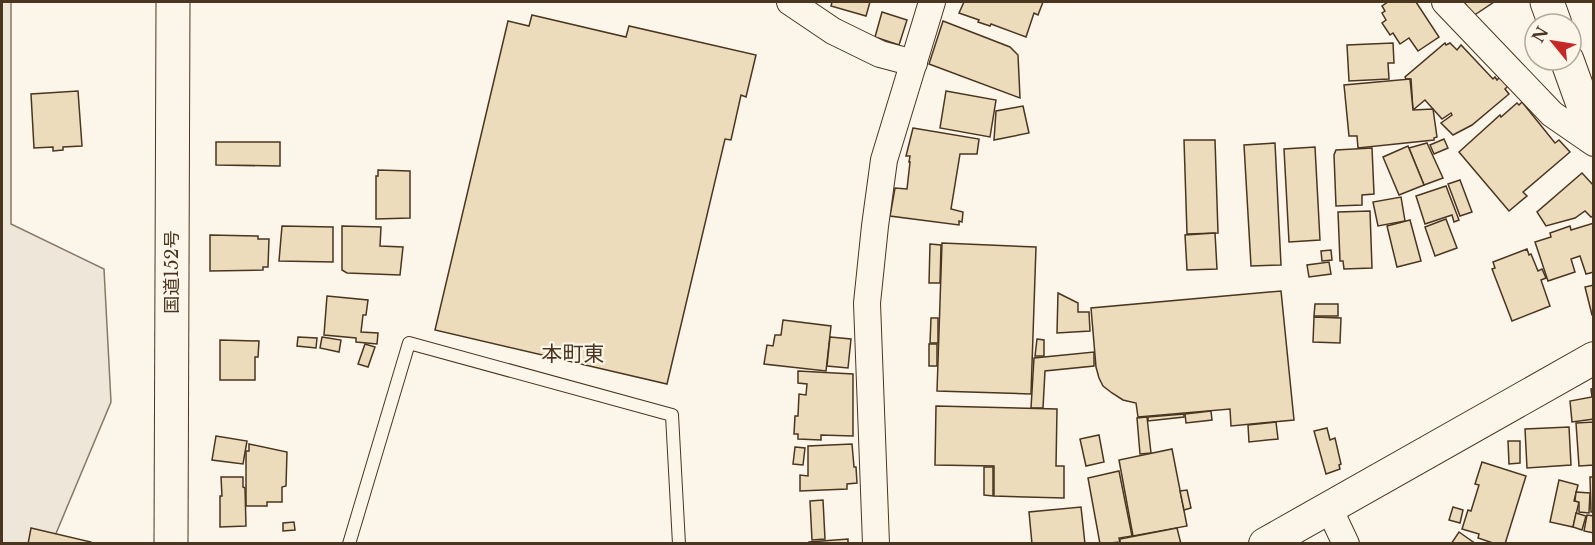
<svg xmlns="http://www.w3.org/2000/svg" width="1595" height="545" viewBox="0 0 1595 545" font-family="'Libre Baskerville','Noto Sans JP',serif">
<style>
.green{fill:#ede6d9;stroke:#887966;stroke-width:1.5}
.building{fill:#ecdcbc;stroke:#4a3520;stroke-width:1.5}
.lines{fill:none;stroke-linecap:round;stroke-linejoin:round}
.service-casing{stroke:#4a3520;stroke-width:14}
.minor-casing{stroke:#4a3520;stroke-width:28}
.tertiary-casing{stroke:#4a3520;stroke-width:34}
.secondary-casing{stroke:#4a3520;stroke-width:35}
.trunk-casing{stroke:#4a3520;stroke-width:35}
.service{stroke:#fbf6e9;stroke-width:12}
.minor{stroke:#fbf6e9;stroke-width:26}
.tertiary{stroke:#fbf6e9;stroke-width:32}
.secondary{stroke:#fbf6e9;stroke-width:33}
.trunk{stroke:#fbf6e9;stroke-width:33}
.labels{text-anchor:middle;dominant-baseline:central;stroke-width:4.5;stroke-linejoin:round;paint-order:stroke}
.street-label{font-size:18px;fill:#4a3520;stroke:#fbf6e9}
.quarter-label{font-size:21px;fill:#4a3520;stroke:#fbf6e9}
</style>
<rect width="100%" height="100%" fill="#fbf6e9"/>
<polygon class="green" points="2,2 11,2 11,224 104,269 111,402 52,543 2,543"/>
<g class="building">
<polygon points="832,2 870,2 866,16 831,6"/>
<polygon points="964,2 1043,2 1038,15 1034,13 1026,37 991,24 990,26 978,22 979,20 959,13"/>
<polygon points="1388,2 1416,2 1439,37 1418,51 1409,38 1400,44 1393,33 1390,35 1382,23 1386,20 1382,13 1385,11 1382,6"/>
<polygon points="1464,2 1494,2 1473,16"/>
<polygon points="882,12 907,20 899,45 875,37"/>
<polygon points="532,15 626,37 629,26 756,55 746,97 741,95 731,140 725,139 667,384 435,330 508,21 529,26"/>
<polygon points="943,21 1010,47 1018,55 1020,98 929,64"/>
<polygon points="1393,43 1394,63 1388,63 1389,79 1349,81 1347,45"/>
<polygon points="1445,43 1446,45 1450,43 1457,50 1461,45 1493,79 1495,77 1497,80 1500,77 1509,85 1505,89 1509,94 1472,125 1453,135 1441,123 1452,115 1451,113 1442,119 1425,100 1413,110 1411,79 1406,79 1405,77"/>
<polygon points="1410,79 1413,110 1433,109 1437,137 1434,138 1434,140 1358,148 1357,136 1349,136 1344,85"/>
<polygon points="78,91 82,146 63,147 63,150 53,151 53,147 34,148 31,94"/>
<polygon points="946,91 996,100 990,137 940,128"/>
<polygon points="1522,102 1555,143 1559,140 1570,152 1523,192 1527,196 1509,211 1459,152 1500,115 1501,117 1517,103 1519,105"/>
<polygon points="1023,106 1029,133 994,140 996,111"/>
<polygon points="913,128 979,139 977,154 960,154 951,209 963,212 962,222 959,221 959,225 890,216 895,188 907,189 910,162 909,162 910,156 906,156"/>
<polygon points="1444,139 1448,148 1434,154 1430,145"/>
<polygon points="1184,140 1215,140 1218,233 1187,234"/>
<polygon points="216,142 280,142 280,166 216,165"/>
<polygon points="1275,143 1281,265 1251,266 1244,145"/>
<polygon points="1427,143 1443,178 1424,185 1409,148"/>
<polygon points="1408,146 1424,185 1399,195 1383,157"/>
<polygon points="1315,147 1320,240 1289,242 1284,149"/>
<polygon points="1372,148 1374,194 1362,195 1362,205 1336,206 1334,155 1336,150"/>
<polygon points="378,170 410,171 410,218 376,219 376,176 378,176"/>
<polygon points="1582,173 1594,186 1594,215 1591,217 1585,211 1575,218 1546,226 1537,212"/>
<polygon points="1460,180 1472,212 1460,216 1448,184"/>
<polygon points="1446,186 1459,220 1454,222 1452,215 1425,224 1416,196"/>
<polygon points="1401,197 1405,221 1378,226 1373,202"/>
<polygon points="1370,211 1372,268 1344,269 1343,261 1340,261 1338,212"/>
<polygon points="1446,219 1457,248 1435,256 1425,227"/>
<polygon points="1410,220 1421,261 1397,267 1387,226"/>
<polygon points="1594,223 1594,272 1586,274 1580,256 1571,259 1575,272 1548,281 1535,242 1551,237 1550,233 1570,226 1571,230"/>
<polygon points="282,226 333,227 333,262 279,261"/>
<polygon points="342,226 381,227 380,246 403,247 400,275 347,273 342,270"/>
<polygon points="1215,233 1217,269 1187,270 1185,235"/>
<polygon points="210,235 258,236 258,239 269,239 268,267 263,267 263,270 210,271"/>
<polygon points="942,243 1036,247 1031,394 937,391"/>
<polygon points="930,244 941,245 940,283 929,283"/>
<polygon points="1527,249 1529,255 1531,254 1538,271 1542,269 1546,278 1541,280 1550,306 1512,321 1492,269 1495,268 1493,262"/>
<polygon points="1331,250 1332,260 1322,261 1321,251"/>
<polygon points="1329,262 1331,274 1309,277 1307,265"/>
<polygon points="1594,285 1594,315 1592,315 1585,287"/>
<polygon points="1281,291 1294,420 1231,426 1230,409 1138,417 1136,403 1123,400 1112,393 1103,386 1099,378 1096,367 1091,308"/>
<polygon points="1058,293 1078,303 1078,312 1089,312 1090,331 1057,333"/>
<polygon points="327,296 368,300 366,315 363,315 361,332 378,333 377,344 356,342 356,338 324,335"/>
<polygon points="1315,304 1338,304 1338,316 1314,316"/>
<polygon points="1314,317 1341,318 1340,343 1313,342"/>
<polygon points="931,318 938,318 938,343 930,343"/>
<polygon points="783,320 831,326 826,371 764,364 767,345 773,346 775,335 781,335"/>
<polygon points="298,337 317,338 316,348 297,346"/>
<polygon points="322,337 341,340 339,352 320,348"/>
<polygon points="830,337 851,339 848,368 827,366"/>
<polygon points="1037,339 1044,340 1044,356 1035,356"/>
<polygon points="220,340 259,341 258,357 255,357 255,380 220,380"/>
<polygon points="365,344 375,347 368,367 358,364"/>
<rect x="929" y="344" width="8" height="22"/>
<polygon points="1094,352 1094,366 1045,371 1043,408 1031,408 1034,358"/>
<polygon points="798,371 853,374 853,436 821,435 821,440 798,439 798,434 794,434 795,416 798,416 799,394 806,395 807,384 798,383"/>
<polygon points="1594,388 1594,419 1572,422 1570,401 1592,397 1591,389"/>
<polygon points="936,406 1057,409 1056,466 1064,466 1064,498 994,496 994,466 935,465"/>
<polygon points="1211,411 1212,420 1186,423 1185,414"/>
<polygon points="1184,414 1184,417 1148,421 1148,417"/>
<polygon points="1147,417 1151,453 1140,454 1137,418"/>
<polygon points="1276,422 1278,439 1249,442 1248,425"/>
<polygon points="1594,422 1594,465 1579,466 1576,423"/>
<polygon points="1569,427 1571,465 1527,468 1525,429"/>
<polygon points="1327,428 1330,440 1335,438 1341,464 1339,465 1340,469 1326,474 1314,431"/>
<polygon points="1099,435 1104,462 1086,466 1080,439"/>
<polygon points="216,436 247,441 243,464 212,460"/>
<polygon points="1508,441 1520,441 1520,463 1509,464"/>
<polygon points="249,444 287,452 286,486 282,487 282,502 267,502 267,506 246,506 246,451 249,451"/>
<polygon points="852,444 854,467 856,467 857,483 847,484 847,489 800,491 800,475 808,476 808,446"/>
<polygon points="795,447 805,448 803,465 793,464"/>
<polygon points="1172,449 1187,526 1133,536 1119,460"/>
<polygon points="1482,462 1526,476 1505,544 1496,544 1478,538 1479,534 1462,529 1468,510 1471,511 1479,485 1475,484"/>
<polygon points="984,467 993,467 993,496 984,495"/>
<polygon points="1119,471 1132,536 1119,538 1120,542 1100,544 1088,478"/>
<polygon points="221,477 243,477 243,487 245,488 246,526 220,527 220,496 222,496"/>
<polygon points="1590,477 1594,477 1594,512 1591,512"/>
<polygon points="1559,480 1578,485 1574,501 1579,502 1573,527 1550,522"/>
<polygon points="1187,490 1191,508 1184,510 1180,491"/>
<polygon points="1576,492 1590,493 1589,513 1579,512 1579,502 1575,501"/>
<polygon points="823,500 825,539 812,540 810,501"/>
<polygon points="1081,507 1085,544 1032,544 1029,512"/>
<polygon points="1453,507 1463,510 1460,523 1449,520"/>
<polygon points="1576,513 1586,516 1582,530 1573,527"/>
<polygon points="1587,515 1594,516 1594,533 1584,531"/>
<polygon points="294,522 295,530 283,531 283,523"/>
<polygon points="31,528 91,542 91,544 28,544"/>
<polygon points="1177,528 1181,544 1120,544 1120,539"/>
<polygon points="1459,532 1476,544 1451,544"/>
<polygon points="848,539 848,544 809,544 809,542"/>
</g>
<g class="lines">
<defs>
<polyline id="service" points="349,544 409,343 672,415 679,544"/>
<g id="minor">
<polyline points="790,2 833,31 880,54 914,63"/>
<polyline points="1445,2 1552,114 1594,143"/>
<polyline points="1329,508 1346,544"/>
<polyline points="876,544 867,303 875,226 884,160 932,2"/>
</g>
<polyline id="tertiary" points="1265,544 1594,358"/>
<g id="secondary">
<polyline points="1547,2 1555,24"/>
<polyline points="1567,60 1594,135"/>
</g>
<polyline id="trunk" points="171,544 173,2"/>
</defs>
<use href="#service" class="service-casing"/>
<use href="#minor" class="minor-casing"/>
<use href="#tertiary" class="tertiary-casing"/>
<use href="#secondary" class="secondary-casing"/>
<use href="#trunk" class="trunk-casing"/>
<use href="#service" class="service"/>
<use href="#minor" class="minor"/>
<use href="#tertiary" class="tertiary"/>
<use href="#secondary" class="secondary"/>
<use href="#trunk" class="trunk"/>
</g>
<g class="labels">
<g class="street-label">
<text transform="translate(172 272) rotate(-90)">国道152号</text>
</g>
<g class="quarter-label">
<text x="573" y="354">本町東</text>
</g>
</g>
<rect width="1595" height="545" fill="none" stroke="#4a3520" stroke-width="6"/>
<g transform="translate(1553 42) rotate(300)"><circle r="28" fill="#fbf6e9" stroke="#b4a999" stroke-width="1.5"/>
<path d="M0-4.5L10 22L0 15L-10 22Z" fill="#c62828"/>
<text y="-9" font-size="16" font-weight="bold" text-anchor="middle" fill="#4a3520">N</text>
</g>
</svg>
